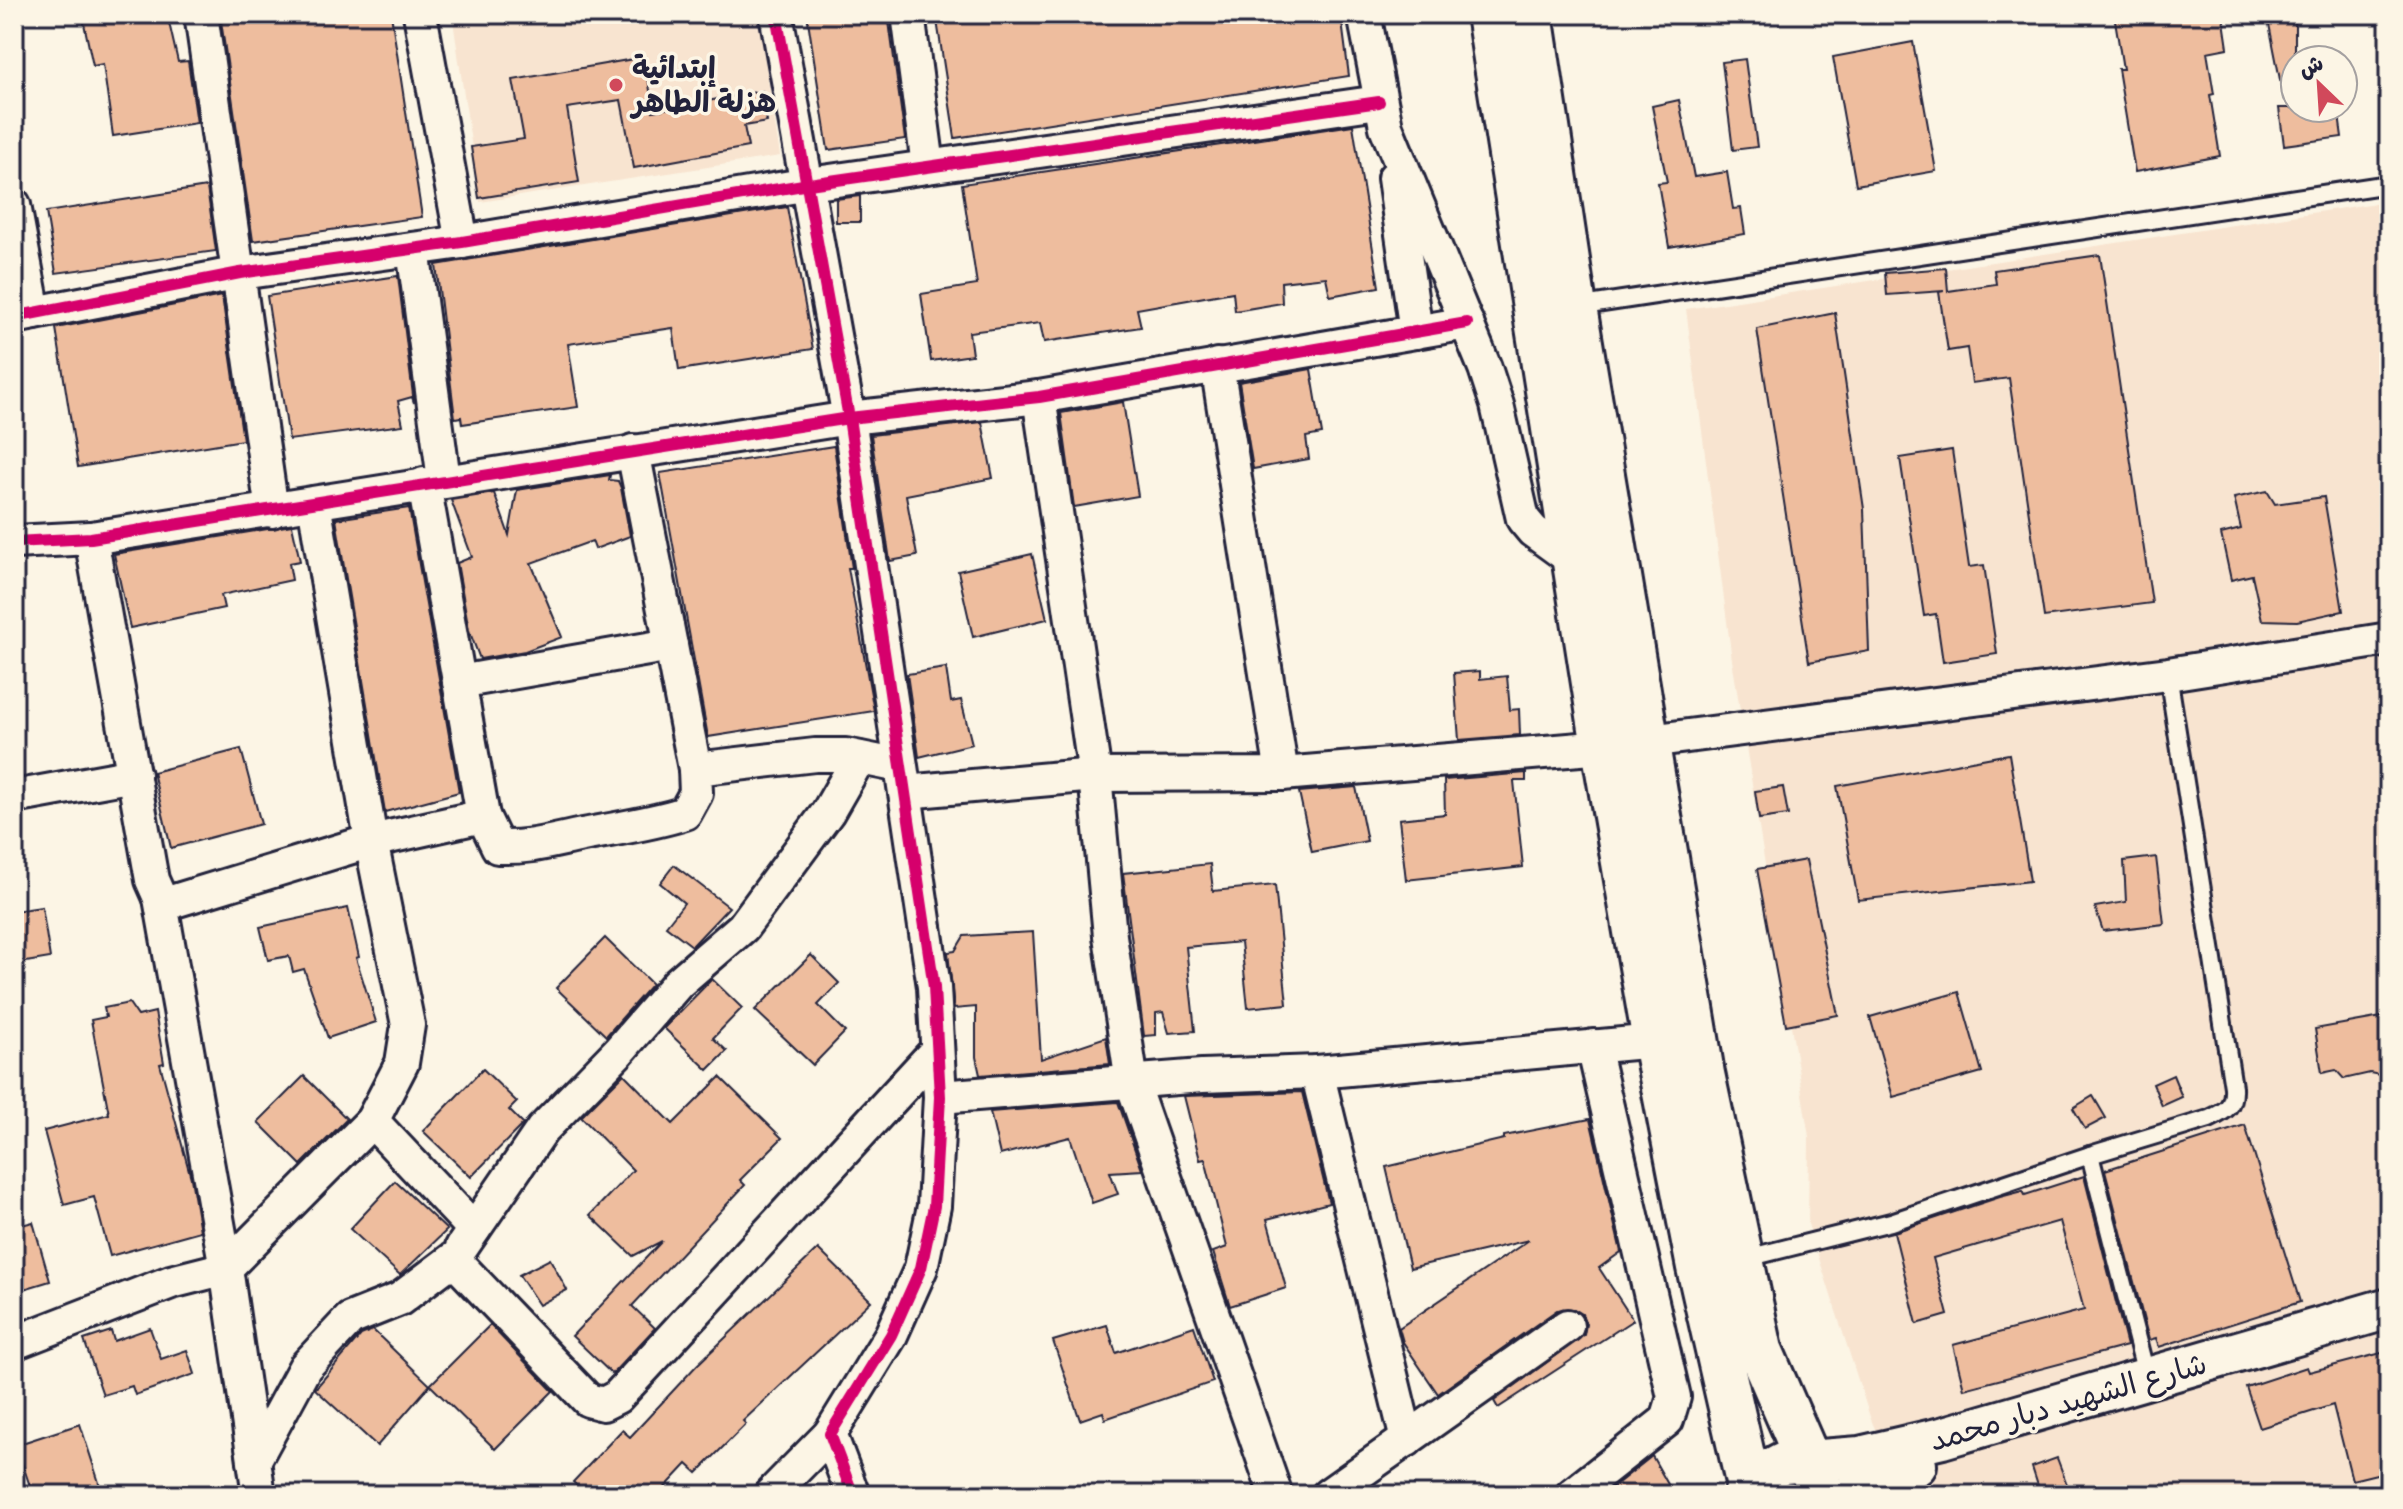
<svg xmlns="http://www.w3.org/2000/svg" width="2403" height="1509" viewBox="0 0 2403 1509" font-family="Sriracha,'Playpen Sans Arabic',sans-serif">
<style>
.built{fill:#f8e4d0}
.building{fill:#eebd9e;stroke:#22223b;stroke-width:2}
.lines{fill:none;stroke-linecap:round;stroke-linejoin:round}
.service-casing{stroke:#22223b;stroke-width:22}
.minor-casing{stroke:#22223b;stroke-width:38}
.tertiary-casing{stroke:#22223b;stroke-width:46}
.primary-casing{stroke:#22223b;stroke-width:50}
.service{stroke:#fcf5e5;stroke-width:16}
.minor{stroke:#fcf5e5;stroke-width:32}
.tertiary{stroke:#fcf5e5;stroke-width:40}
.primary{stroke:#fcf5e5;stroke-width:44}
.cycleway-casing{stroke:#fcf5e5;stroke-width:17}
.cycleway{stroke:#d6006c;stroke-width:12}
.poi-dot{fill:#d1495b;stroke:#fcf5e5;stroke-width:3}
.labels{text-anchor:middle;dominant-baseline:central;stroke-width:7;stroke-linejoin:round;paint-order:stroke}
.poi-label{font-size:30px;font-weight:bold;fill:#22223b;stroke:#fcf5e5;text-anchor:start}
.street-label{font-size:30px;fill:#22223b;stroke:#fcf5e5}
</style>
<rect width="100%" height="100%" fill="#fcf5e5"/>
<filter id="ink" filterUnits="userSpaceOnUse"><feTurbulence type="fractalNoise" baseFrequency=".0125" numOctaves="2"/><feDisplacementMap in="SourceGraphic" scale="16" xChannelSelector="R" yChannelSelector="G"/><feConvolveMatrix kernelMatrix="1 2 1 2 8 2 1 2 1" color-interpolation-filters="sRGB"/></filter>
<g filter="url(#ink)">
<g class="built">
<polygon points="452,14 758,14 780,156 480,202"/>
<polygon points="2389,201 2389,1495 1903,1495 1870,1417 1808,1224 1809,1137 1732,660 1686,309"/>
</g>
<g class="building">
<polygon points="82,14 167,14 178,62 188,61 197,123 113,136 103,64 93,66"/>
<polygon points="220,14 391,14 422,217 253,241"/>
<polygon points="807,14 888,14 905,139 828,150"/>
<polygon points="936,14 1341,14 1349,76 955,138"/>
<polygon points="2114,14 2223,14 2228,48 2207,52 2214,94 2210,95 2220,156 2135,172 2118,69 2123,69"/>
<polygon points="2267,14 2295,14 2295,99 2284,100"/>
<polygon points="1913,42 1936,171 1856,185 1833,57"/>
<polygon points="645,57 653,111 762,91 767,122 744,126 748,147 634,168 621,100 567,108 579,182 479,198 471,147 524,139 513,80"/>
<polygon points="1745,59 1757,147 1733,150 1722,62"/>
<polygon points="1679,100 1694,177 1727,172 1733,209 1741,208 1745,234 1669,247 1658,183 1667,182 1652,106"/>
<polygon points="2279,108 2338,108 2342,137 2284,145"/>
<polygon points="1353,125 1379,287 1330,296 1326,277 1281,282 1282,303 1235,311 1233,292 1137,309 1141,327 1044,342 1040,323 969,332 972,355 931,361 921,294 977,285 962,184"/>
<polygon points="207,187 216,251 56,273 46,212"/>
<polygon points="860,196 860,222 836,222 836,199"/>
<polygon points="787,207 813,349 679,370 673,328 568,344 578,407 462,424 461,417 455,418 436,265"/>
<polygon points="2100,255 2152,603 2044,617 2009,378 1972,383 1967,348 1948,351 1939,292 1944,291 1887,295 1885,273 1946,268 1948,291 1996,284 1994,270"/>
<polygon points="398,276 414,403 412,397 398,401 403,425 289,440 267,296"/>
<polygon points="222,296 243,440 78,467 56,328"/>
<polygon points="1835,313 1864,509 1869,651 1809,662 1757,329"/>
<polygon points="1311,369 1322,434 1306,437 1309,459 1253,469 1239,382"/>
<polygon points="1123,402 1138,496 1074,507 1061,413"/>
<polygon points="982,422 993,478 906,495 917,556 890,561 871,435"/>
<polygon points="834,446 852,568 848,568 874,711 708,737 660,473"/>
<polygon points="1952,450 1969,567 1984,565 1997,654 1943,662 1936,614 1924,616 1900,458"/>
<polygon points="610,475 609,480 618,481 621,488 630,536 595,549 592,541 531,563 562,637 525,651 480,659 469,630 457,563 472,557 451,500 494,493 509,535 517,490"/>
<polygon points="2267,491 2275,504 2324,497 2343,611 2297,621 2262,620 2252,575 2231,580 2221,534 2241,529 2234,498"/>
<polygon points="409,508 459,792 385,812 336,519"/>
<polygon points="292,525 300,561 289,563 292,580 221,595 224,608 130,628 114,554"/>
<polygon points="1032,554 1047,619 973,637 958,571"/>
<polygon points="946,668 951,702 961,700 972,744 919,757 907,674"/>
<polygon points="1480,671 1480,679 1507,676 1510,710 1519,709 1520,735 1459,740 1454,673"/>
<polygon points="241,749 261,824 171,848 153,772"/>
<polygon points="2009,754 2030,881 1858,900 1837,786"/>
<polygon points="1526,773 1526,781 1514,781 1523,867 1406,880 1399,819 1445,814 1444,780"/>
<polygon points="1356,787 1367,841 1312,852 1299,792"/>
<polygon points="1783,787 1788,815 1759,819 1755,791"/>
<polygon points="2156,857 2164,924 2103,931 2095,907 2126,902 2124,861"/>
<polygon points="1806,860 1838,1015 1786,1025 1757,869"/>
<polygon points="1210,864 1213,891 1275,885 1287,1004 1248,1008 1241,942 1186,947 1195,1031 1169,1033 1163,1012 1156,1013 1156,1035 1144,1036 1123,873"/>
<polygon points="674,865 729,907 692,946 666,926 684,903 660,883"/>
<polygon points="42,907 50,958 14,964 14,911"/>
<polygon points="348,908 359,957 356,958 376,1022 328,1038 304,969 293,972 289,956 268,960 260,927"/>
<polygon points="1033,932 1041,1059 1106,1037 1110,1064 980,1075 976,1057 976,1007 954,1009 948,952 955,951 964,936"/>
<polygon points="605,938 652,984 606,1036 556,988"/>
<polygon points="811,955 839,983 818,1005 845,1032 813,1065 755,1010"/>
<polygon points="712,979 742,1008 713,1038 727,1051 708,1070 664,1028"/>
<polygon points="1959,992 1982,1072 1893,1097 1870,1017"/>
<polygon points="129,1003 138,1016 155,1012 164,1063 160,1064 191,1178 200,1231 110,1256 94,1197 64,1205 44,1131 109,1114 91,1020 106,1017 104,1008"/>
<polygon points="2382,1017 2389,1077 2370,1073 2344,1079 2336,1070 2322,1073 2315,1029"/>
<polygon points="483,1069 517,1102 509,1110 523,1124 471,1177 423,1131"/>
<polygon points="624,1074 673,1124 720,1077 782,1138 740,1180 745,1185 632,1306 655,1328 612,1374 572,1336 662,1241 633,1256 590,1215 633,1170 581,1117"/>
<polygon points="2173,1075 2182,1097 2162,1106 2153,1084"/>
<polygon points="304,1076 347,1119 301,1165 258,1122"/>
<polygon points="1302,1092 1329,1203 1267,1219 1286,1288 1230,1306 1213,1252 1227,1247 1205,1159 1200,1160 1184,1096"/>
<polygon points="2093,1096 2106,1118 2085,1129 2073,1108"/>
<polygon points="1118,1102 1142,1170 1110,1172 1118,1194 1092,1203 1070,1137 1000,1155 990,1112"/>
<polygon points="1590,1119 1621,1252 1599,1268 1633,1320 1498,1408 1494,1401 1584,1335 1586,1324 1582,1314 1574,1309 1557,1310 1438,1394 1403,1342 1399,1328 1529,1240 1410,1268 1386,1167 1504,1139 1504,1136"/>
<polygon points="2245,1125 2300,1302 2159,1347 2156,1338 2149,1340 2105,1170"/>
<polygon points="2084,1176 2127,1346 1964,1389 1953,1345 2084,1310 2060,1221 1933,1258 1948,1315 1917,1324 1894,1232 2000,1197 2023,1191 2025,1195"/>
<polygon points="395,1181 447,1230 400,1275 350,1229"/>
<polygon points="33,1222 50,1281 14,1292 14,1227"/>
<polygon points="818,1249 871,1301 743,1421 746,1424 697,1473 687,1464 658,1495 586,1495 573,1482 622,1430 630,1437 697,1365"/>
<polygon points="550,1259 567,1290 539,1305 519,1275"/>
<polygon points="490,1325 553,1391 495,1449 430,1385"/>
<polygon points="1107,1325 1116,1353 1194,1326 1213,1382 1105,1419 1103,1412 1080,1420 1053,1341"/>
<polygon points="150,1328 161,1359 187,1350 195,1374 135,1395 132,1386 103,1395 84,1340 111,1331 114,1341"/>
<polygon points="373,1330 430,1385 377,1446 315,1389 361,1335"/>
<polygon points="2389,1351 2389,1471 2352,1480 2333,1405 2260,1428 2246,1387 2307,1367 2309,1372"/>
<polygon points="80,1424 103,1495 33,1495 16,1445"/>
<polygon points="1652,1456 1674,1495 1603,1495"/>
<polygon points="2057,1458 2071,1495 2041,1495 2032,1467"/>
</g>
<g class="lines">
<defs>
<g id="service">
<polyline points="1576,307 2389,184"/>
<polyline points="2090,1155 2147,1378"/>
<path d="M1743,1259L1891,1222L2090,1155L2209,1119C2226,1111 2234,1107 2233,1087L2168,674"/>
</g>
<g id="minor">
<polyline points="201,14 272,511"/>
<polyline points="420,14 462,242"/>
<polyline points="776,14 849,418 934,987 940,1097 934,1206 921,1268 891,1335 830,1434 853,1495"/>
<polyline points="908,14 928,166"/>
<polyline points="1364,14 1386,127 1485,368 1497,405 1523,519 1533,531 1577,563"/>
<polyline points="1394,178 1416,332"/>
<polyline points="14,205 34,313"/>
<polyline points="413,249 444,480"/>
<polyline points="14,317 240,273 462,242 809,184 1379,102"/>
<polyline points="1217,365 1282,774"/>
<polyline points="1039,397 1095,775 1110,936 1132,1083 1276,1495"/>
<polyline points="633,451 695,769"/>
<polyline points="424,484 483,816"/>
<polyline points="314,503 371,841 408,1025 402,1063 372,1121 474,1229"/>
<path d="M91,538L152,880L160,898L171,902L371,841L483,816L498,847C527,848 545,843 573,837C611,829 648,825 685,813L696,793L695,769L815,755H846L900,766"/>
<polyline points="14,542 91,538 849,418 1039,397 1467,323"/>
<polyline points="459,682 671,645"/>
<polyline points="1649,741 2168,674 2389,639"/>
<polyline points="905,792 1095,775 1282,774 1604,747"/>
<polyline points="14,797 134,775"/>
<polyline points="160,898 226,1268 259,1495"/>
<polyline points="1317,1072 1407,1440"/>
<polyline points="940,1097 1202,1076 1317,1072 1655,1041"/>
<polyline points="462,1247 542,1130 618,1052 678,983 743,927 828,812 859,758"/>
<polyline points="14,1343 171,1282 226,1268 372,1121"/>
<polyline points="254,1461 305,1367 350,1319 400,1299 453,1259 588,1400 603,1404 617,1397 937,1050"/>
<polyline points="770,1495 830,1434"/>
<polyline points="1328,1495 1567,1326"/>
<polyline points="1572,1495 1667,1420 1674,1397 1593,1046"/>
</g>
<g id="tertiary">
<polyline points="1744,1495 1758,1476 1782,1463 1860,1457 1942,1438 2389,1308"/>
<polyline points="1851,1495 1873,1480 1916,1465"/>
</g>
<g id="primary">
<polyline points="1489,14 1604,747 1655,1041 1699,1267 1751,1495"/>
<polyline points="1530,14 1574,307 1702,1074 1760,1350 1823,1495"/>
</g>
</defs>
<use href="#service" class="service-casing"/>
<use href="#minor" class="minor-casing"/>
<use href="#tertiary" class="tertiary-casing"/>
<use href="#primary" class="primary-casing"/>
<use href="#service" class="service"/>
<use href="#minor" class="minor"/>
<use href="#tertiary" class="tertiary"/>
<use href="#primary" class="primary"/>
<defs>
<g id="cycleway">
<polyline points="776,14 849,418 934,987 940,1097 934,1206 921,1268 891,1335 830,1434 853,1495"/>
<polyline points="14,317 240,273 462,242 809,184 1379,102"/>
<polyline points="14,542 91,538 849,418 1039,397 1467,323"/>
</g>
</defs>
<use href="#cycleway" class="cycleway-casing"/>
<use href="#cycleway" class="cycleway"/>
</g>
</g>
<circle class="poi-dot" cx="616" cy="85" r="8"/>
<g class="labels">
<g class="poi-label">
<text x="632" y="68">إبتدائية<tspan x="632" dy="34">هزلة الطاهر</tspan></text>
</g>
<g class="street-label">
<text transform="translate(2068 1402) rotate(-16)">شارع الشهيد دبار محمد</text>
</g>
</g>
<rect width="2403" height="1509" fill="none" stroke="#fcf5e5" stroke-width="48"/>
<rect x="24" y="24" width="2355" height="1461" fill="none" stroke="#22223b" stroke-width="3" filter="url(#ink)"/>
<g transform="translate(2319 84) rotate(335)"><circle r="38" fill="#fcf5e5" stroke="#a5a1a1" stroke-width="2"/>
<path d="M0-6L14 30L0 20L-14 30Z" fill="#d1495b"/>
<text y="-12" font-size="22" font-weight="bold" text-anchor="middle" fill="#22223b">ش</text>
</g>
</svg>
